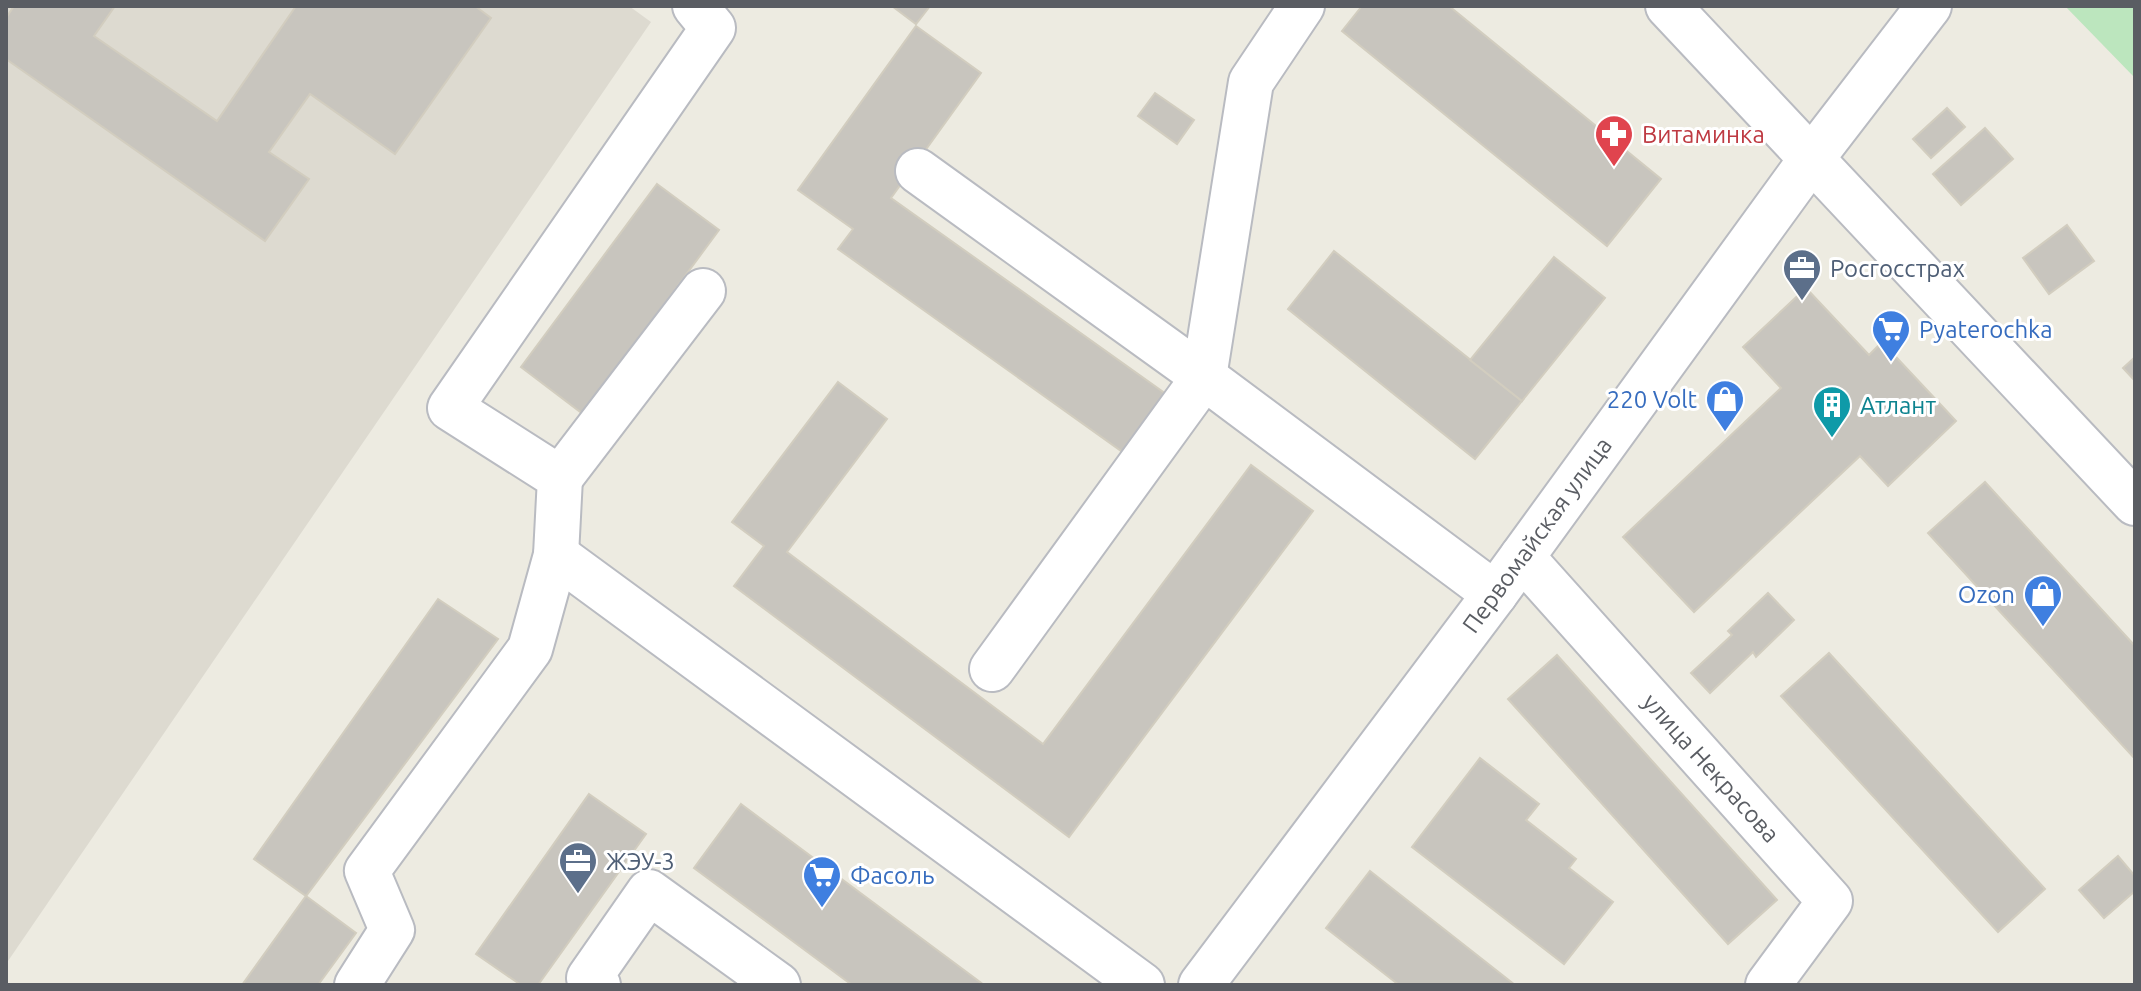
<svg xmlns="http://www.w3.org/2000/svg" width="2141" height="991" viewBox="0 0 2141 991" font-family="Ubuntu,sans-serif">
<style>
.education{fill:#dddad0}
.green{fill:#bce6be}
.building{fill:#c8c5be;stroke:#d2cdbf;stroke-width:2}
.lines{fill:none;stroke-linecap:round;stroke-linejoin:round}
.minor-casing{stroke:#b9bbc1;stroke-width:48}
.minor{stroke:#fff;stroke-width:44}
.labels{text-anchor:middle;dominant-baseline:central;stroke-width:6;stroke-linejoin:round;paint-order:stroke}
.health-label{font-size:24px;fill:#be3a42;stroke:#fff;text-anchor:start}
.service-label{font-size:24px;fill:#4e5e75;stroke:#fff;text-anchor:start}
.shop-label{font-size:24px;fill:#366cbe;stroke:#fff;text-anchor:start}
.culture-label{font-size:24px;fill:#0d838f;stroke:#fff;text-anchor:start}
.street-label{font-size:24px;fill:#5a5d63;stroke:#fff}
</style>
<rect width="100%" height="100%" fill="#edebe1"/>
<polygon class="education" points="6,6 629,6 651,22 8,961 6,959"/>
<polygon class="green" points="2065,6 2135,6 2135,78"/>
<g class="building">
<polygon points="14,6 115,6 94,36 217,121 296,6 475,6 491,18 395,154 310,94 269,152 309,179 265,241 6,59 6,18"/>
<polygon points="892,6 930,6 916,24"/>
<polygon points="1362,6 1449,6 1661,179 1607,246 1342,31"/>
<polygon points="916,26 981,73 891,198 1166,394 1124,453 838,249 853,229 798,190"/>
<polygon points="1155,93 1194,120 1177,144 1138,116"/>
<polygon points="1947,108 1965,127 1931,158 1913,139"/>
<polygon points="1985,128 2013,159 1961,205 1933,174"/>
<polygon points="657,184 719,230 583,414 521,367"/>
<polygon points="2067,225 2094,261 2049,294 2023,258"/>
<polygon points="1334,251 1522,401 1475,459 1288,309"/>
<polygon points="1554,257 1605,298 1522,401 1470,360"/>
<polygon points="1806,288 1869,355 1882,342 1956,421 1888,486 1860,456 1694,612 1623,537 1781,388 1743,347"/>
<polygon points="2135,357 2135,381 2123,368"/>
<polygon points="838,382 887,419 787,552 1043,744 1251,465 1313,511 1069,837 734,586 764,546 732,522"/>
<polygon points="1985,482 2135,646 2135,759 1928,533"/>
<polygon points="1768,593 1794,620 1756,657 1753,652 1710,693 1691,673 1732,635 1728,631"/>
<polygon points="438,599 498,639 306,896 254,859"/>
<polygon points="1829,653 2045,889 1998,932 1781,696"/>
<polygon points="1557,655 1777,900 1728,944 1508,699"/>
<polygon points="1480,758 1539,804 1526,820 1576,859 1569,868 1613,902 1564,964 1412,847"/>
<polygon points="589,794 646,834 538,985 521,985 476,954"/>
<polygon points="741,804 984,985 852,985 694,868"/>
<polygon points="2118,856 2135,876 2135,891 2104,918 2079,890"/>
<polygon points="1370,871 1515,985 1399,985 1326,928"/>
<polygon points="306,896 356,933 318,985 242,985"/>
</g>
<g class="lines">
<defs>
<g id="minor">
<polyline points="1668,6 2135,503"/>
<polyline points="918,171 1204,377 1495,594"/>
<polyline points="560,478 703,291"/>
<polyline points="556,555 1142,985"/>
<polyline points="1522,557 1830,901 1768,985"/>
<polyline points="992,669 1204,377 1251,82 1302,6"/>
<polyline points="357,985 392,930 367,871 530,649 556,555 560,478 450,408 713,28 695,6"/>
<polyline points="598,985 589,978 649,892 778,985"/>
<polyline points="1201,985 1495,594 1812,158 1929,6"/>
</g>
</defs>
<use href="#minor" class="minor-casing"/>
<use href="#minor" class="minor"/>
</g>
<defs>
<symbol id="pharmacy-pin" viewBox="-11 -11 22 30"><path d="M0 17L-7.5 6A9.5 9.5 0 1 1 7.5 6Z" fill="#e0444e" stroke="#fff"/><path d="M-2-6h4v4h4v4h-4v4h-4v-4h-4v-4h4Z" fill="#fff"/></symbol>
<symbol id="office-pin" viewBox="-11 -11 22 30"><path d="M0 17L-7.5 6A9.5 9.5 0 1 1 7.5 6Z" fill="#5c6f8a" stroke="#fff"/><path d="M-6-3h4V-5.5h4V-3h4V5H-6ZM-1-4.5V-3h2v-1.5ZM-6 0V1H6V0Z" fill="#fff"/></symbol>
<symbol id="supermarket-pin" viewBox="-11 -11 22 30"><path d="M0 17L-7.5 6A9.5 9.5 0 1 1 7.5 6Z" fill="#3f7fe0" stroke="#fff"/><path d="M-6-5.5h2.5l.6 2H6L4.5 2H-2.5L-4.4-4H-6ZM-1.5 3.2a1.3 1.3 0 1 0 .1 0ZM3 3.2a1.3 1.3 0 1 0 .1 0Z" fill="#fff"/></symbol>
<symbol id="shop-pin" viewBox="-11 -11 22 30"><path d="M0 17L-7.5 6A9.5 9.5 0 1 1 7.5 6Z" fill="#3f7fe0" stroke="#fff"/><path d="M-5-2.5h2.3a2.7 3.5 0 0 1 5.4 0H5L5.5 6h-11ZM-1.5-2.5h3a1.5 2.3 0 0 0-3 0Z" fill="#fff"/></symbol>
<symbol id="building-pin" viewBox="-11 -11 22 30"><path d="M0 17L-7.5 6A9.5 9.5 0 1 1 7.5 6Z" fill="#0f9aa8" stroke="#fff"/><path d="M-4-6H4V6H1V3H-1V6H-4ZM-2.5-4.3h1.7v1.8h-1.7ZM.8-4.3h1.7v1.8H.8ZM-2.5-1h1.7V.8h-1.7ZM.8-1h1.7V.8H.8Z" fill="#fff"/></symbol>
</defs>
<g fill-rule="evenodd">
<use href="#pharmacy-pin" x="1592" y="112" width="44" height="60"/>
<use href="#office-pin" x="1780" y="246" width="44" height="60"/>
<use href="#supermarket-pin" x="1869" y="307" width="44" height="60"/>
<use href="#shop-pin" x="1703" y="377" width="44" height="60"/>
<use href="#building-pin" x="1810" y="383" width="44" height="60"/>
<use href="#shop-pin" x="2021" y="572" width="44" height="60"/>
<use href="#office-pin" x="556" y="839" width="44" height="60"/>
<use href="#supermarket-pin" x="800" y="853" width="44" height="60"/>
</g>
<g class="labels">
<g class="health-label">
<text x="1642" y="134">Витаминка</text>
</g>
<g class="service-label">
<text x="1830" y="268">Росгосстрах</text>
<text x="606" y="861">ЖЭУ-3</text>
</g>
<g class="shop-label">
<text x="1919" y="329">Pyaterochka</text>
<text x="1697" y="399" text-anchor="end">220 Volt</text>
<text x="2015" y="594" text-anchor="end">Ozon</text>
<text x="850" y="875">Фасоль</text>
</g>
<g class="culture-label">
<text x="1860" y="405">Атлант</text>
</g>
<g class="street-label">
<text transform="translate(1537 535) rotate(-54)">Первомайская улица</text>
<text transform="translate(1711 768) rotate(48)">улица Некрасова</text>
</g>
</g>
<rect width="2141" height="991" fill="none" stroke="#5a5d63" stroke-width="16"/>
</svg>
